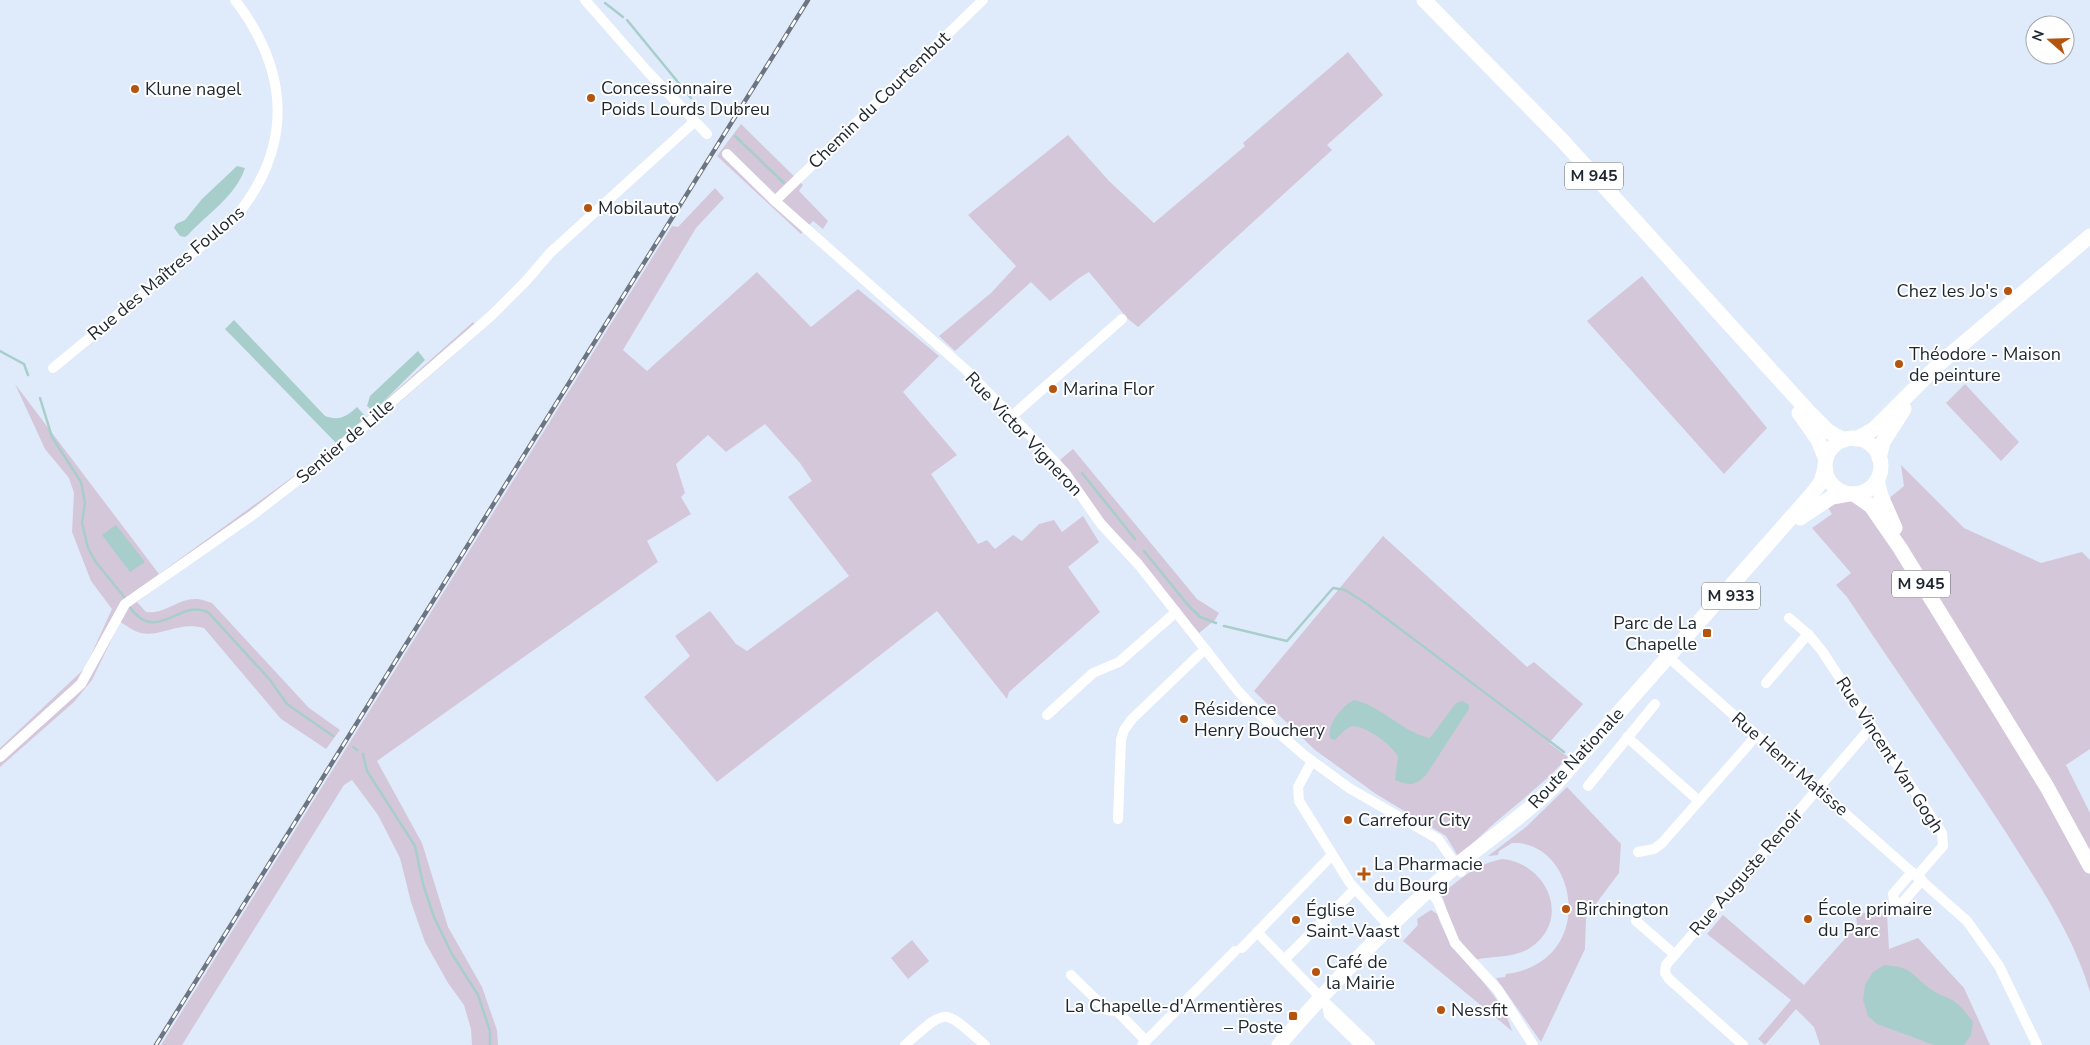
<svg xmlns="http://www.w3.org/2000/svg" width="2090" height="1045" viewBox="0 0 2090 1045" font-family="'Nunito Sans',sans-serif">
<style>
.green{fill:#d4c7da}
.water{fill:#a8cecc}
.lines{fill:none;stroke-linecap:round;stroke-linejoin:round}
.stream{stroke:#a8cecc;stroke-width:2.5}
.minor{stroke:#fff;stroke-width:10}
.primary{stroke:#fff;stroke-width:15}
.rail-casing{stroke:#6c7581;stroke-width:4.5}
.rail{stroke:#fff;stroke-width:2.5;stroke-dasharray:8;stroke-linecap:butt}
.poi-dot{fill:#b4540f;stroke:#fff;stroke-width:2}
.labels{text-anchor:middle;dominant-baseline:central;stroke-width:4;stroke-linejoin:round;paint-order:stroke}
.shield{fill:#fff;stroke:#62676d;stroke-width:1}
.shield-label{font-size:16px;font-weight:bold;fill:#1e262f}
.poi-label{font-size:18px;fill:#1e262f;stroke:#fff;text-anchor:start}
.street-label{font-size:18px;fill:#1e262f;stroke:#fff}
</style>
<rect width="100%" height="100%" fill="#dfebfb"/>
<g class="green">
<polygon points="1348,52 1383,95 1327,145 1332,150 1138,327 1127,318 1089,272 1079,278 1050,301 1031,282 955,351 939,336 991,293 1016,266 968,215 1068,135 1109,181 1154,223 1245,146 1243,143"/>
<polygon points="741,124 803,185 799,191 828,221 823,229 813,221 801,234 717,156"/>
<polygon points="715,188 724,198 696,228 623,350 647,371 757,272 811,327 858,289 939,356 903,392 957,455 931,474 978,544 987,540 995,549 1013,535 1022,541 1039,524 1054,520 1062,532 1083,516 1099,542 1068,567 1100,612 1009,692 1007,699 937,611 717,782 644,697 690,656 675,636 710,611 736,644 747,651 849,576 788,497 812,481 800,463 765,424 726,452 708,435 676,464 685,493 681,497 691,514 647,541 658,562 377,761 422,843 448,927 482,987 497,1030 498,1045 472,1045 471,1029 464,1005 448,983 425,942 411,902 400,858 378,815 352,780 344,785 182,1045 161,1045 672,226 678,227"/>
<polygon points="1642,276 1767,428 1724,474 1587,321"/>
<path d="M473,322L481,331L392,409L296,487L137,602L146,612C164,615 178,598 197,599C202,599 208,602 212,603L309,708L340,730L326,749L281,719L204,628C178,621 163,637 141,633C134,632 126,625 120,622L92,680L74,702L0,767V748L85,668L112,609L91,581L72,532L74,493L69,478L45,449L15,384L159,574L327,452Z"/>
<polygon points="1965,384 2019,442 2001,461 1946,403"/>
<polygon points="1073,449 1197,599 1219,613 1215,620 1199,633 1113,534 1060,460"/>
<path d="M1901,465L1964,528L2041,563L2082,552L2090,560V749L2066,765L2090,813V992C2073,934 2039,885 2007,834C1955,754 1900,677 1847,597L1836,585L1851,573L1812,528L1832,514L1827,506L1845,498L1860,504L1871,513L1904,486Z"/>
<path d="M1383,536L1527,667L1534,662L1583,704L1549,743L1568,757C1535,794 1492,820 1459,858L1446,836L1376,794L1315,750L1254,691Z"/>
<path d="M1567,787L1621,844L1619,873L1586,917L1585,949L1541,1042L1496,978L1505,977L1506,974C1599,962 1578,840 1512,843L1499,851L1498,855L1488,856L1526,827Z"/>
<path d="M1503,859C1548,864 1572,920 1530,948C1513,959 1494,955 1475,960L1456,936L1442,896L1444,892C1463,877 1478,863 1503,859Z"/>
<polygon points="1888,904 1892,907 1887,914 1889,949 1918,938 1964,988 1990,1045 1820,1045 1814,1027 1796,1009 1765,1045 1758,1039 1791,1000 1707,934 1723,915 1804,985 1857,925 1856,913 1882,913"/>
<path d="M1431,910L1437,914C1453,963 1497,982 1512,1031L1403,941L1418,925L1417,919Z"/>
<polygon points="912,940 929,961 908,979 891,958"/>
</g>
<g class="water">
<path d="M237,166L245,168C236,196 207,214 188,235L185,237L180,236L174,228L176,224L185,220L202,199Z"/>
<path d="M234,320L325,416C339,421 346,417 357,407L366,417L336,443L225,329Z"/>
<polygon points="418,351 425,360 378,407 372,410 367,406 370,396"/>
<polygon points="116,525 145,562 130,572 102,535"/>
<path d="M1354,700C1382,706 1402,732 1430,738L1456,703L1462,701L1469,705V709L1426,775C1415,786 1409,786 1395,780L1398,757C1394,746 1361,722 1350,727C1345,729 1339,736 1335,740L1330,738C1327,724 1342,706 1354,700Z"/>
<path d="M1884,965C1912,967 1910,973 1929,988C1936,994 1946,996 1954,1001C1961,1006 1967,1014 1973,1022L1971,1035L1964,1045H1934L1877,1024L1868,1016L1863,1000L1865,985L1873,972Z"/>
</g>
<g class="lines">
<g class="stream">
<polyline points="605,3 623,17"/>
<polyline points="627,20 691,98"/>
<polyline points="735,136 784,183"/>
<polyline points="0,351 24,364 28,375"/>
<polyline points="40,398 52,437 81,482 85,503 82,523 88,548 95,561 125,598"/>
<polyline points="1082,473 1135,539"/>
<polyline points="1144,551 1188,605 1200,617 1216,623"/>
<path d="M129,606C157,647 181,596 209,613L270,680L287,704L333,736"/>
<polyline points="1224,626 1287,641 1333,588 1345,590 1367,604 1564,752"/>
<polyline points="353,747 357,750"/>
<polyline points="363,754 367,771 415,846 423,884 434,917 452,954 478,995 490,1031 490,1045"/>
</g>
<g class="minor">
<polyline points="585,0 648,72 707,134"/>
<polyline points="727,154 775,201 965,369 1025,430 1066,474 1101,524 1139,565 1238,691 1272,727 1304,755 1349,788 1438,839 1461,872"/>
<polyline points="775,201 983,0"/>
<path d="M53,368L234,219C294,147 290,72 235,0"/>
<polyline points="1012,416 1122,319"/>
<polyline points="1789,618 1808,634 1822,651 1942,833 1943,846 1917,876"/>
<polyline points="1667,656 1967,921 1999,966 2037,1045"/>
<polyline points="1766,683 1808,634"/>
<polyline points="1047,715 1093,673 1119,662 1176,612"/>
<polyline points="1627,737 1699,801"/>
<polyline points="0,757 81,684 125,604 254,514 333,453 491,316 526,281 550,253 694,122"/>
<polyline points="1312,761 1298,787 1299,801 1350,883 1396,934"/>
<polyline points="1588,786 1655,704"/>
<polyline points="1118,819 1121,740 1124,730 1132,719 1205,649"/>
<polyline points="1638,852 1654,849 1662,843 1757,735"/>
<polyline points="1912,872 1893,894 1894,901 1900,904 1903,902 1922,880"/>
<polyline points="1430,890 1438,902 1455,943 1498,990 1533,1045"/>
<polyline points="1636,921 1674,954"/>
<polyline points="1257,932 1327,1004 1370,1045"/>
<polyline points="1242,948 1332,855"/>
<polyline points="1284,960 1355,889"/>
<polyline points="1071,975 1107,1010 1117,1011 1146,1041"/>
<polyline points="1327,1004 1329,1015 1360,1045"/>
<path d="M905,1045C948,1007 942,1008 985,1045"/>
<polyline points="1142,1045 1235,951"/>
<polyline points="1743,1045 1669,979 1665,973 1666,965 1871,727"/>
</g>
<g class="primary">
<polyline points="1424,0 1561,139 1809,412 1828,431 1844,440"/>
<polyline points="1799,413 1818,440 1826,460"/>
<circle cx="1853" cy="466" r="28"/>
<polyline points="1856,439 1874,429 1939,364 2090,236"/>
<polyline points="1879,458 1883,442 1904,409"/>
<polyline points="1877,480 1881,496 1895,528"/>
<polyline points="1854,494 1871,506 1900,548 2047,787 2090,866"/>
<polyline points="1800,518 1832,497 1849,494"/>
<path d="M1279,1045C1332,983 1389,924 1450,871C1484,842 1522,818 1553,787L1811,495L1821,482L1825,468"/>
</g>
<defs>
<polyline id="rail" points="156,1045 808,0"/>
</defs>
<use href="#rail" class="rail-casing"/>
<use href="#rail" class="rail"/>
</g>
<g class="poi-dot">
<circle cx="135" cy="89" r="5"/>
<circle cx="591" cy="98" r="5"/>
<circle cx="588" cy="208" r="5"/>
<circle cx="2008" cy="291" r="5"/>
<circle cx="1899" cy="364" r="5"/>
<circle cx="1053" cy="389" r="5"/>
<rect x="1702" y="628" width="10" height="10" rx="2.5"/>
<circle cx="1184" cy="719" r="5"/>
<circle cx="1348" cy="820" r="5"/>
<path d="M1361.5 866.5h5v5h5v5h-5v5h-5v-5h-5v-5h5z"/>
<circle cx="1566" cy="909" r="5"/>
<circle cx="1808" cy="919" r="5"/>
<circle cx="1296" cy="920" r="5"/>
<circle cx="1316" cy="972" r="5"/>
<circle cx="1441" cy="1010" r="5"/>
<rect x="1288" y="1011" width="10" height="10" rx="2.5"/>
</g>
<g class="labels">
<g class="shield">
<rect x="1565" y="162.5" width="58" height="27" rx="4"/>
<rect x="1892" y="570.5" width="58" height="27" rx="4"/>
<rect x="1702" y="582.5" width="58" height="27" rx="4"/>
</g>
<g class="shield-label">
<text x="1594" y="176">M 945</text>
<text x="1921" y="584">M 945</text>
<text x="1731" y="596">M 933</text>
</g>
<g class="poi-label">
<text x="601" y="88">Concessionnaire<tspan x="601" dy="21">Poids Lourds Dubreu</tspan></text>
<text x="145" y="89">Klune nagel</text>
<text x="598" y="208">Mobilauto</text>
<text x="1998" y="291" text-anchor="end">Chez les Jo's</text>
<text x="1909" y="354">Théodore - Maison<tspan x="1909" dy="21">de peinture</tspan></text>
<text x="1063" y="389">Marina Flor</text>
<text x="1697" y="623" text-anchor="end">Parc de La<tspan x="1697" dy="21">Chapelle</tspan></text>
<text x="1194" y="709">Résidence<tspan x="1194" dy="21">Henry Bouchery</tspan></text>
<text x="1358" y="820">Carrefour City</text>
<text x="1374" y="864">La Pharmacie<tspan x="1374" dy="21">du Bourg</tspan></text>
<text x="1576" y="909">Birchington</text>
<text x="1818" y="909">École primaire<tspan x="1818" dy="21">du Parc</tspan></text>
<text x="1306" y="910">Église<tspan x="1306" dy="21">Saint-Vaast</tspan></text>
<text x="1326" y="962">Café de<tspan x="1326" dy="21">la Mairie</tspan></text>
<text x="1283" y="1006" text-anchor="end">La Chapelle-d'Armentières<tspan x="1283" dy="21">– Poste</tspan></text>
<text x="1451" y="1010">Nessfit</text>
</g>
<g class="street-label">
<text transform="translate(879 100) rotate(-44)">Chemin du Courtembut</text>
<text transform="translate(166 273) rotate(-40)">Rue des Maîtres Foulons</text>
<text transform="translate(1024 434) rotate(47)">Rue Victor Vigneron</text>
<text transform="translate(345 441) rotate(-40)">Sentier de Lille</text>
<text transform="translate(1890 755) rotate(57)">Rue Vincent Van Gogh</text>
<text transform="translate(1576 758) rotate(-47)">Route Nationale</text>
<text transform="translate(1790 764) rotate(41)">Rue Henri Matisse</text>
<text transform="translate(1746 872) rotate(-49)">Rue Auguste Renoir</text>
</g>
</g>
<g transform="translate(2050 40) rotate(290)"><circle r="24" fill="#ffffff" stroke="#a5a8ac"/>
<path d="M0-4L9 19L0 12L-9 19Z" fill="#b4540f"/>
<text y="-8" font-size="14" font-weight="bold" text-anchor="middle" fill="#1e262f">N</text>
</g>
</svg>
